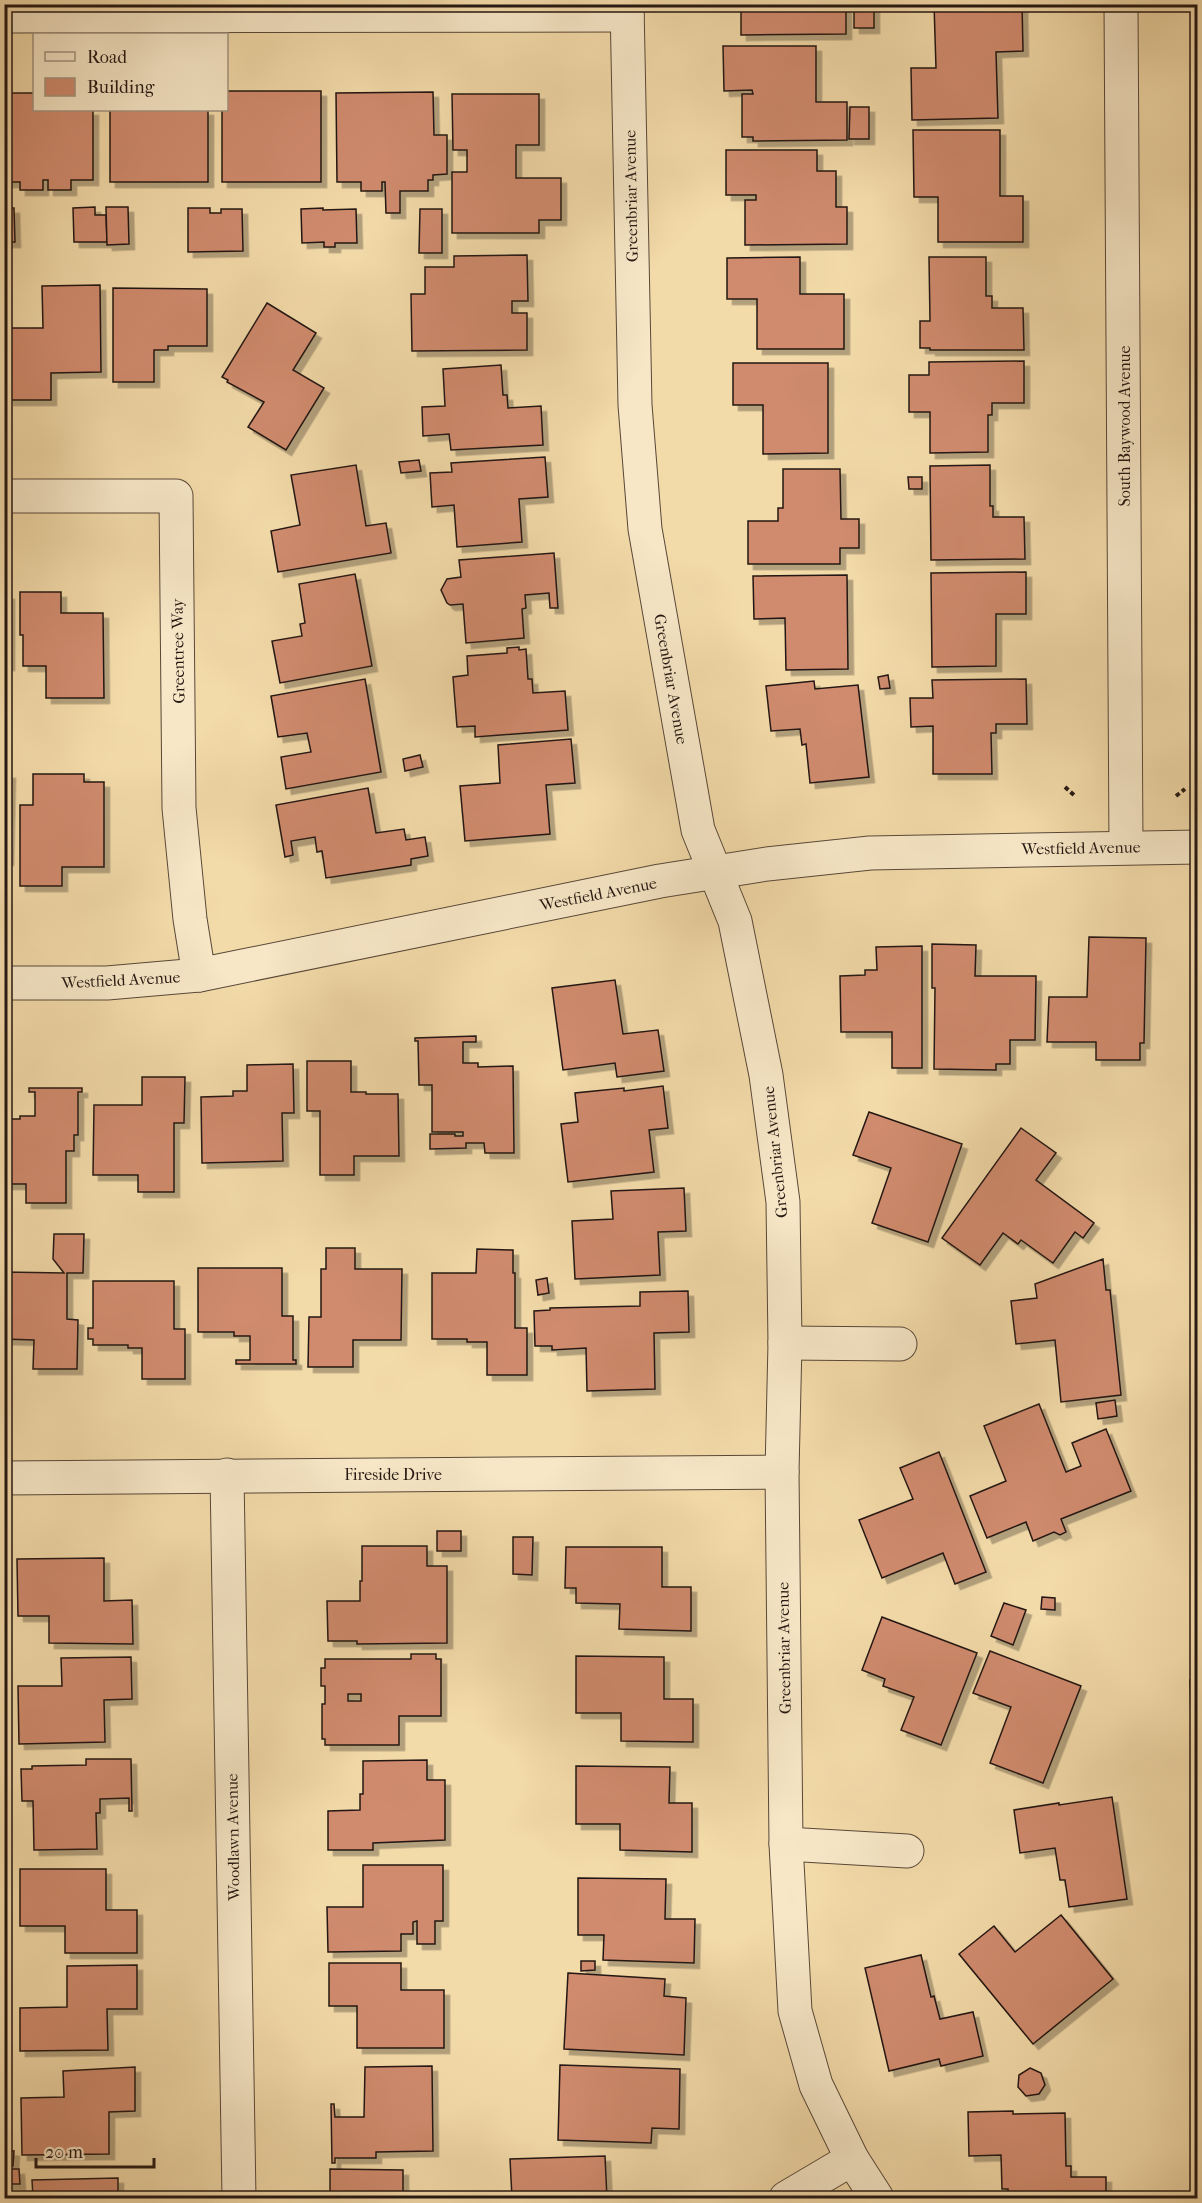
<svg xmlns="http://www.w3.org/2000/svg" width="1202" height="2203" viewBox="0 0 1202 2203" font-family="'IM FELL French Canon',serif">
<style>
.building{fill:#d08b6e;stroke:#241712;stroke-width:1.5;fill-rule:evenodd;filter:url(#shadow)}
.lines{fill:none;stroke-linecap:round;stroke-linejoin:round}
.street-casing{stroke:#584838;stroke-width:35}
.path{stroke:#241712;stroke-width:4;stroke-dasharray:4.5 3;stroke-linecap:butt}
.street{stroke:#f7e7c7;stroke-width:33}
.labels{text-anchor:middle;dominant-baseline:central;stroke-width:4.5;stroke-linejoin:round;paint-order:stroke}
.street-label{font-size:16px;fill:#241712;stroke:#f7e7c7}
</style>
<defs>
<filter id="shadow"><feDropShadow dx="5.5" dy="5.5" stdDeviation="0" flood-color="#0004"/></filter>
</defs>
<rect width="100%" height="100%" fill="#f3daa9"/>
<filter id="stains"><feTurbulence type="fractalNoise" baseFrequency=".00333" numOctaves="4"/><feColorMatrix values="0 0 0 0 .2 0 0 0 0 .09 0 0 0 0 .02 0 0 0 .5 -.17"/></filter>
<radialGradient id="worn" r=".72"><stop offset=".6" stop-color="#630" stop-opacity="0"/><stop offset="1" stop-color="#630" stop-opacity=".3"/></radialGradient>
<g class="building">
<polygon points="741,4 846,4 846,34 741,35"/>
<rect x="854" y="4" width="20" height="24"/>
<polygon points="934,4 1022,4 1023,51 996,52 998,118 912,120 911,68 936,68"/>
<polygon points="723,46 816,46 816,102 847,102 847,140 753,141 753,137 742,137 742,94 753,94 752,90 724,91"/>
<polygon points="226,91 321,91 321,182 222,182 222,110 226,110"/>
<polygon points="433,92 434,135 447,135 447,174 433,175 433,180 428,180 428,191 400,191 400,213 386,213 385,182 382,182 382,191 361,191 361,182 337,182 336,93"/>
<polygon points="4,93 34,93 34,110 93,110 93,180 71,180 71,190 48,190 48,180 43,180 43,190 20,190 20,182 4,182"/>
<polygon points="452,94 539,94 539,145 516,145 516,178 561,178 561,220 539,220 539,233 452,233 452,172 467,172 467,150 453,150"/>
<polygon points="850,107 869,107 869,139 849,139"/>
<rect x="110" y="110" width="98" height="72"/>
<polygon points="913,130 1000,130 1000,196 1023,196 1023,242 938,242 938,197 914,197"/>
<polygon points="726,150 817,150 817,171 836,171 836,207 847,207 847,244 745,245 745,200 756,200 756,195 726,195"/>
<polygon points="95,207 95,215 106,215 107,242 74,242 73,208"/>
<polygon points="106,207 128,207 129,244 107,245"/>
<polygon points="4,208 14,208 15,242 4,242"/>
<polygon points="188,208 210,208 210,213 221,213 221,209 242,209 243,251 188,252"/>
<polygon points="323,208 323,210 356,209 357,243 335,243 335,247 324,247 324,242 302,243 301,209"/>
<polygon points="420,209 442,209 442,253 419,253"/>
<polygon points="527,255 528,301 512,301 512,313 527,313 527,350 412,351 411,294 425,294 425,267 454,267 454,256"/>
<polygon points="800,257 800,294 844,294 844,349 757,349 757,299 727,299 727,258"/>
<polygon points="929,257 986,257 986,296 992,296 992,308 1023,308 1024,350 930,350 930,348 920,348 920,321 930,321"/>
<polygon points="100,285 101,372 51,373 51,400 8,400 7,328 43,328 42,286"/>
<polygon points="113,288 207,289 207,346 168,346 168,350 154,350 154,382 113,382"/>
<polygon points="267,303 316,333 293,370 324,388 286,450 248,427 264,402 227,382 228,380 222,377"/>
<polygon points="1024,361 1024,403 992,403 992,415 988,415 988,452 930,453 930,412 909,412 909,375 929,375 929,362"/>
<polygon points="733,363 828,363 828,453 763,454 763,405 733,405"/>
<polygon points="501,365 503,395 507,395 508,408 541,406 543,445 451,450 449,434 423,436 422,407 445,406 443,369"/>
<polygon points="545,457 548,497 519,499 522,542 457,547 454,505 432,507 430,473 452,472 451,463"/>
<polygon points="419,460 421,471 401,473 399,462"/>
<polygon points="356,465 366,526 386,523 391,553 278,572 271,531 300,525 291,475"/>
<polygon points="990,465 990,506 993,506 993,517 1024,517 1025,559 931,560 930,466"/>
<polygon points="783,469 840,469 841,519 859,519 859,548 840,548 840,564 748,564 748,521 778,521 778,508 783,508"/>
<polygon points="908,477 922,477 922,489 909,489"/>
<polygon points="554,553 558,608 550,608 549,593 525,595 526,608 522,609 524,638 466,643 463,604 450,605 447,603 441,590 447,579 461,577 459,560"/>
<polygon points="1026,572 1026,614 996,614 996,666 932,667 931,573"/>
<polygon points="355,574 372,666 280,683 272,641 302,636 300,624 305,623 299,584"/>
<polygon points="847,575 848,669 786,670 785,618 754,619 753,576"/>
<polygon points="20,592 61,592 61,613 103,613 104,698 46,698 46,666 23,666 23,635 20,635"/>
<rect x="4" y="594" width="5" height="71"/>
<polygon points="519,647 519,650 526,649 528,679 532,679 533,693 565,691 568,730 475,737 475,726 457,727 453,677 468,675 467,656 507,653 507,648"/>
<polygon points="888,675 890,688 880,689 878,677"/>
<polygon points="365,679 381,772 286,789 281,757 311,752 307,733 278,737 271,696"/>
<polygon points="1026,679 1027,724 996,724 996,733 991,733 992,774 933,774 933,726 911,727 910,698 933,698 932,680"/>
<polygon points="814,681 815,689 858,685 869,777 810,783 806,744 802,745 800,729 771,731 766,686"/>
<polygon points="571,739 575,783 546,785 550,834 465,841 460,786 500,783 498,745"/>
<polygon points="420,755 423,767 405,771 403,759"/>
<polygon points="4,773 10,773 8,860 4,860"/>
<polygon points="33,774 84,774 84,782 104,782 104,867 62,867 62,886 20,886 20,805 33,805"/>
<polygon points="368,788 376,833 404,829 406,840 425,837 428,856 411,859 411,865 326,878 322,851 317,852 315,837 291,841 293,855 285,857 276,805"/>
<polygon points="1194,917 1198,917 1198,966 1193,966"/>
<polygon points="1089,937 1146,938 1144,1043 1140,1043 1140,1060 1096,1060 1096,1042 1047,1042 1049,997 1087,997"/>
<polygon points="932,944 976,945 975,976 1036,976 1035,1040 1010,1040 1010,1064 996,1064 996,1070 934,1069 935,988 932,988"/>
<polygon points="922,946 922,1068 892,1068 892,1032 841,1032 840,976 865,975 865,970 877,970 876,947"/>
<polygon points="615,980 623,1034 658,1030 664,1071 617,1077 615,1063 563,1070 552,988"/>
<polygon points="476,1036 476,1042 463,1042 463,1063 478,1063 478,1067 513,1066 514,1153 485,1153 484,1143 466,1143 466,1148 430,1149 430,1134 455,1134 455,1136 463,1136 463,1132 432,1132 432,1085 419,1085 418,1041 415,1041 415,1038"/>
<polygon points="307,1061 351,1061 351,1092 366,1092 366,1094 398,1094 399,1156 354,1156 354,1175 320,1175 320,1111 307,1111"/>
<polygon points="293,1064 294,1113 282,1113 283,1161 202,1163 201,1097 233,1096 233,1091 247,1091 247,1065"/>
<polygon points="142,1077 185,1077 184,1123 174,1123 174,1192 138,1192 138,1175 93,1175 94,1105 142,1105"/>
<polygon points="663,1086 668,1128 649,1130 654,1172 568,1182 561,1124 578,1122 575,1093 624,1088 624,1091"/>
<polygon points="29,1088 82,1088 82,1092 78,1092 78,1135 74,1135 74,1151 66,1151 66,1203 26,1203 26,1184 4,1184 4,1119 20,1119 20,1116 35,1116 35,1092 29,1092"/>
<polygon points="869,1112 962,1144 928,1242 872,1223 891,1168 853,1155"/>
<polygon points="1021,1128 1056,1153 1036,1180 1094,1223 1083,1238 1075,1232 1053,1263 1021,1240 1018,1244 1003,1233 980,1265 942,1238"/>
<rect x="1194" y="1134" width="4" height="52"/>
<polygon points="684,1188 686,1231 658,1232 660,1275 575,1279 572,1221 613,1219 611,1191"/>
<polygon points="54,1234 84,1234 83,1273 67,1273 67,1319 78,1320 77,1369 33,1369 34,1340 4,1339 4,1272 64,1273 53,1259"/>
<polygon points="326,1248 355,1248 355,1269 402,1269 401,1340 353,1340 353,1367 308,1367 309,1317 321,1317 321,1269 326,1269"/>
<polygon points="477,1249 513,1250 513,1273 515,1273 515,1328 527,1328 527,1375 487,1375 487,1342 467,1342 467,1339 432,1339 432,1273 476,1273"/>
<polygon points="1103,1259 1106,1290 1110,1290 1121,1395 1061,1402 1055,1340 1016,1344 1011,1301 1037,1298 1035,1284"/>
<polygon points="198,1268 282,1268 282,1316 293,1316 293,1360 296,1360 296,1364 236,1364 236,1360 250,1360 250,1336 234,1336 234,1332 198,1332"/>
<polygon points="547,1278 549,1293 538,1295 536,1280"/>
<polygon points="93,1281 174,1281 174,1329 185,1329 185,1379 142,1379 142,1348 128,1348 128,1345 93,1345 93,1339 88,1339 88,1328 93,1328"/>
<polygon points="688,1291 689,1332 654,1333 655,1389 587,1391 586,1348 552,1350 552,1346 535,1346 534,1311 550,1310 550,1308 640,1306 640,1292"/>
<polygon points="1115,1400 1117,1416 1098,1419 1096,1403"/>
<polygon points="1039,1404 1066,1472 1081,1466 1072,1443 1106,1429 1131,1491 1061,1519 1066,1532 1060,1535 1054,1532 1033,1541 1026,1522 987,1538 970,1496 1006,1481 984,1426"/>
<polygon points="939,1452 986,1572 955,1584 943,1553 882,1578 859,1520 913,1499 900,1468"/>
<polygon points="1194,1500 1198,1500 1198,1554 1196,1554"/>
<rect x="437" y="1531" width="24" height="20"/>
<polygon points="513,1537 533,1537 532,1575 513,1574"/>
<polygon points="362,1546 427,1546 427,1566 447,1566 447,1643 357,1644 357,1641 328,1641 327,1601 360,1601 360,1581 362,1581"/>
<polygon points="566,1547 662,1547 662,1587 691,1587 691,1631 619,1629 620,1604 576,1603 576,1588 565,1588"/>
<polygon points="104,1558 104,1601 132,1600 133,1644 49,1643 49,1616 18,1616 17,1559"/>
<polygon points="1042,1597 1055,1598 1055,1610 1041,1609"/>
<polygon points="1004,1603 1026,1610 1013,1645 991,1636"/>
<polygon points="882,1617 977,1653 941,1745 901,1730 914,1697 883,1686 885,1679 862,1670"/>
<polygon points="990,1651 1081,1686 1043,1783 990,1763 1011,1707 973,1693"/>
<path d="M411,1654H436V1659H441V1716H399V1745H325V1739H322V1704H325V1686H321V1668H325V1659H411ZM348,1694H361V1701H348Z"/>
<polygon points="576,1656 664,1657 664,1699 693,1699 693,1742 621,1741 621,1713 576,1713"/>
<polygon points="131,1657 132,1699 104,1700 105,1742 19,1744 18,1686 62,1686 61,1658"/>
<polygon points="1190,1680 1198,1680 1198,1722 1191,1722"/>
<polygon points="86,1759 131,1759 132,1811 129,1811 129,1798 100,1799 100,1813 96,1813 97,1849 34,1850 33,1801 22,1801 21,1769 32,1769 32,1766 86,1765"/>
<polygon points="427,1760 427,1780 445,1780 445,1840 373,1843 373,1850 328,1850 328,1811 360,1810 360,1794 363,1794 363,1761"/>
<polygon points="576,1766 670,1767 669,1803 692,1803 692,1852 620,1850 620,1824 576,1824"/>
<polygon points="1112,1797 1127,1899 1069,1907 1065,1880 1060,1880 1055,1848 1020,1853 1014,1810 1059,1803 1059,1805"/>
<polygon points="363,1865 443,1865 443,1921 435,1921 435,1944 417,1944 417,1921 413,1922 413,1934 401,1934 401,1951 328,1952 327,1907 363,1907"/>
<polygon points="20,1869 106,1869 106,1910 137,1910 137,1953 65,1953 65,1926 20,1926"/>
<polygon points="578,1878 666,1879 665,1919 695,1919 694,1963 603,1960 604,1935 578,1935"/>
<polygon points="1061,1915 1113,1979 1033,2044 959,1954 994,1926 1015,1952"/>
<polygon points="921,1955 931,1997 934,1996 940,2019 973,2012 983,2056 941,2066 939,2059 889,2071 865,1968"/>
<polygon points="581,1961 595,1961 595,1970 581,1971"/>
<polygon points="329,1963 401,1963 401,1990 444,1990 444,2048 357,2048 357,2006 329,2006"/>
<polygon points="137,1965 137,2009 107,2009 108,2050 20,2051 20,2008 67,2007 67,1966"/>
<polygon points="568,1973 665,1979 664,1996 686,1998 684,2055 564,2049"/>
<polygon points="560,2065 680,2069 679,2129 652,2128 651,2143 558,2140"/>
<polygon points="432,2066 433,2151 376,2152 376,2158 335,2158 335,2163 332,2163 331,2104 334,2104 335,2117 364,2117 365,2067"/>
<polygon points="135,2067 135,2111 109,2112 109,2154 22,2155 21,2098 64,2097 63,2071"/>
<polygon points="1030,2068 1041,2073 1045,2085 1039,2094 1026,2096 1018,2087 1019,2075"/>
<polygon points="1013,2111 1013,2114 1065,2113 1066,2166 1071,2166 1071,2177 1106,2177 1106,2198 1008,2198 1008,2189 1002,2189 1001,2155 969,2156 968,2112"/>
<polygon points="4,2150 14,2151 13,2166 4,2165"/>
<polygon points="605,2156 607,2198 512,2198 510,2159"/>
<polygon points="4,2169 19,2169 20,2184 4,2184"/>
<polygon points="330,2169 403,2170 403,2196 446,2196 446,2198 330,2198"/>
<polygon points="118,2178 118,2198 33,2198 32,2180"/>
</g>
<g class="lines">
<defs>
<g id="street">
<polyline points="627,4 635,405 645,529 698,830 735,921 766,1075 783,1202 785,1343 782,1472 786,1844 795,2011 816,2085 852,2159 877,2198"/>
<polyline points="1121,4 1126,847"/>
<polyline points="4,16 627,15"/>
<polyline points="4,496 176,496 179,808 190,919 199,975"/>
<polyline points="4,983 107,983 199,975 660,881 767,864 870,853 1198,847"/>
<polyline points="785,1343 900,1344"/>
<polyline points="227,1475 239,2198"/>
<polyline points="4,1478 782,1472"/>
<polyline points="786,1844 907,1851"/>
<polyline points="786,2198 852,2159"/>
</g>
</defs>
<use href="#street" class="street-casing"/>
<g class="path">
<polyline points="1065,787 1076,797"/>
<polyline points="1176,796 1185,789"/>
</g>
<use href="#street" class="street"/>
</g>
<g class="labels">
<g class="street-label">
<text transform="translate(631 196) rotate(-91)">Greenbriar Avenue</text>
<text transform="translate(1124 426) rotate(-90)">South Baywood Avenue</text>
<text transform="translate(178 651) rotate(-91)">Greentree Way</text>
<text transform="translate(671 679) rotate(80)">Greenbriar Avenue</text>
<text transform="translate(1081 848) rotate(-1)">Westfield Avenue</text>
<text transform="translate(598 894) rotate(-11)">Westfield Avenue</text>
<text transform="translate(121 980) rotate(-3)">Westfield Avenue</text>
<text transform="translate(775 1152) rotate(-96)">Greenbriar Avenue</text>
<text x="393" y="1474">Fireside Drive</text>
<text transform="translate(784 1648) rotate(-91)">Greenbriar Avenue</text>
<text transform="translate(233 1837) rotate(-91)">Woodlawn Avenue</text>
</g>
</g>
<rect width="1202" height="2203" fill="none" stroke="#f3daa9" stroke-width="24"/>
<rect x="6" y="6" width="1190" height="2191" fill="none" stroke="#241712" stroke-width="3"/>
<rect x="12" y="12" width="1178" height="2179" fill="none" stroke="#241712" stroke-width="1.5"/>
<rect x="33" y="33" width="195" height="78" fill="#f7e7c7" stroke="#a3947f" stroke-width="1.5"/>
<rect x="45" y="52" width="30" height="9" fill="#f7e7c7" stroke="#a3947f" stroke-width="1.5"/>
<text x="87" y="63" font-size="18" fill="#241712">Road</text>
<rect x="45" y="78" width="30" height="18" fill="#d08b6e" stroke="#a3947f" stroke-width="1.5"/>
<text x="87" y="93" font-size="18" fill="#241712">Building</text>
<path d="M36 2158v9h118v-9" fill="none" stroke="#241712" stroke-width="3"/>
<text x="45" y="2158" font-size="18" fill="#241712" stroke="#f7e7c7" stroke-width="4.5" paint-order="stroke">20 m</text>
<rect width="100%" height="100%" filter="url(#stains)"/>
<rect width="100%" height="100%" fill="url(#worn)"/>
</svg>
